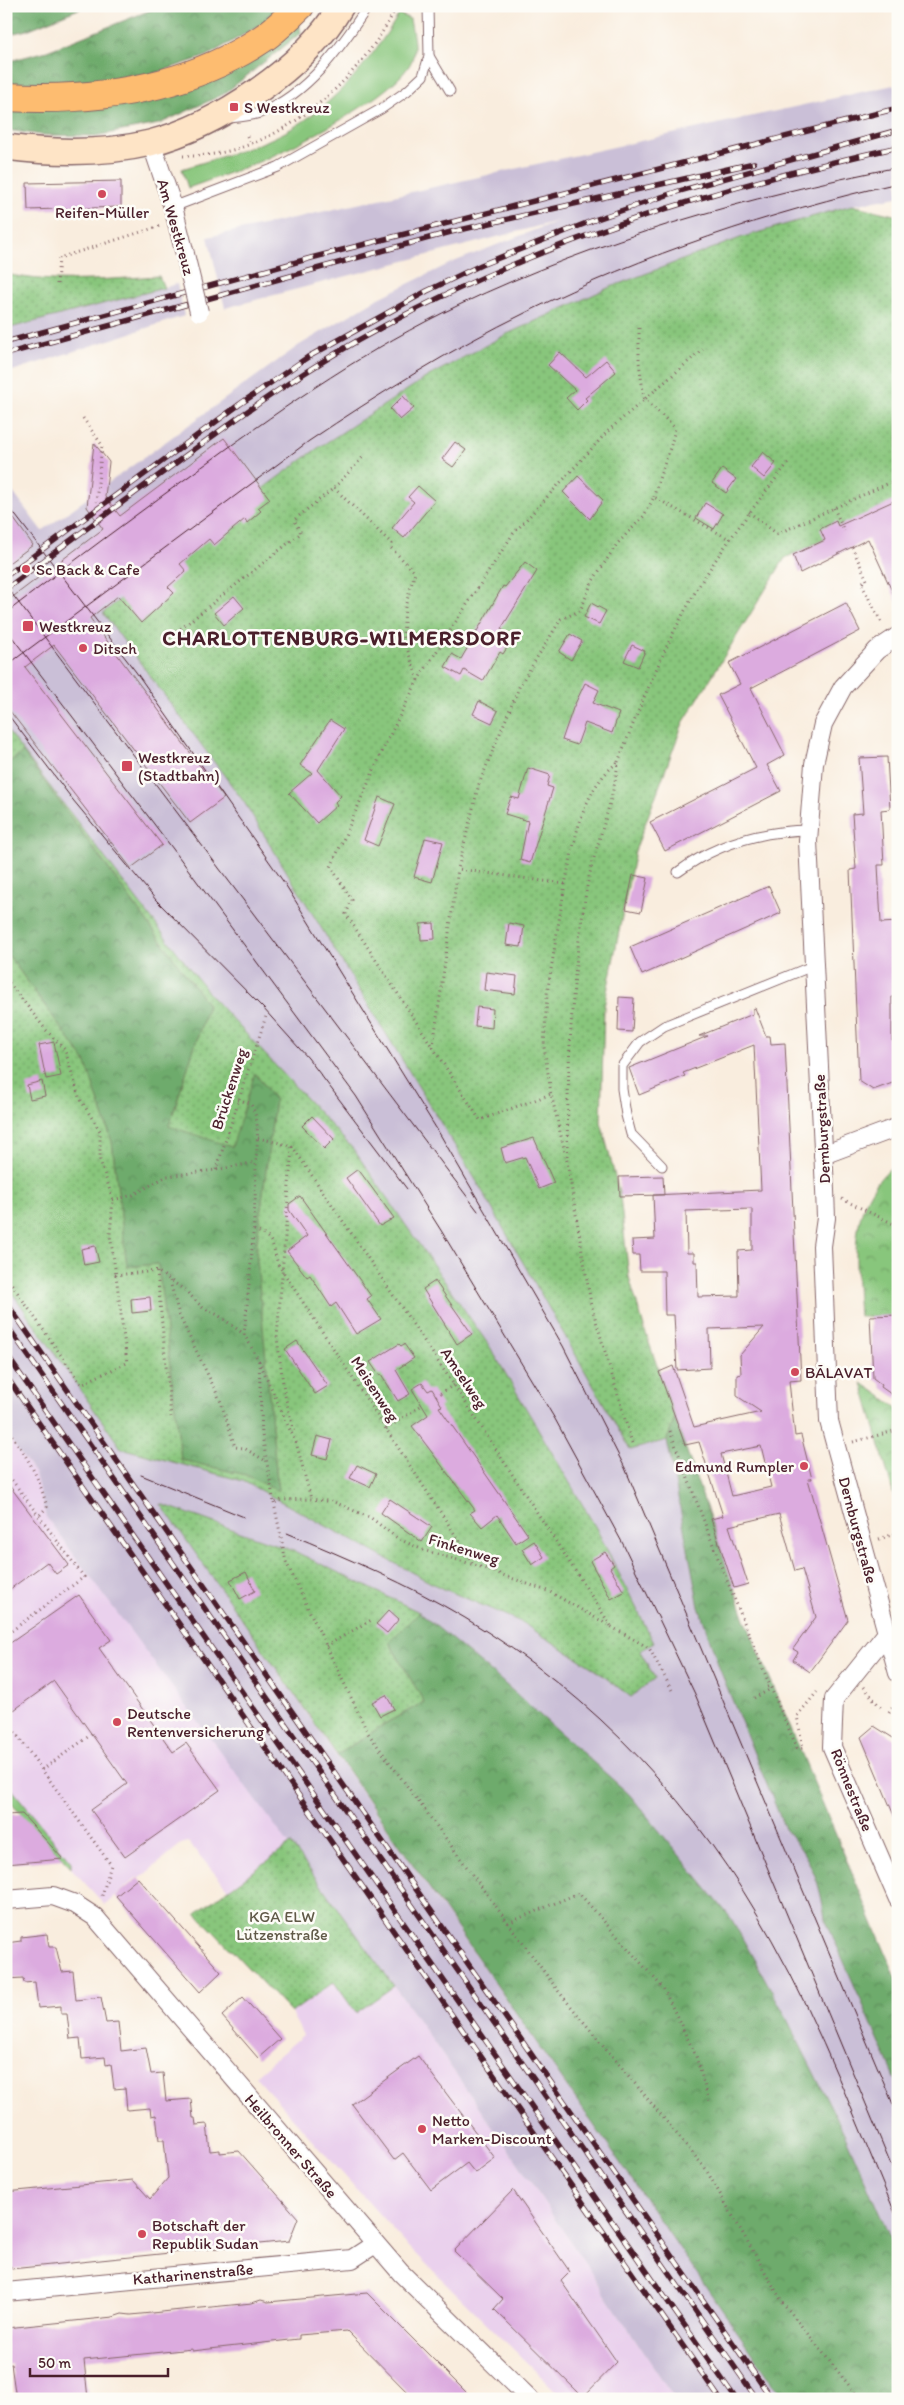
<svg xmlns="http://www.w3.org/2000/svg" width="904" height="2405" viewBox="0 0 904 2405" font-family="Itim,sans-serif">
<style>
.built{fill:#ead1ed}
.railway{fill:#cabfd7}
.grass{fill:#88c67c;stroke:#697254}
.forest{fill:url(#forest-crowns);stroke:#5c654c}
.park{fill:url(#park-crowns);stroke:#697254}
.garden{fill:url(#garden-dots);stroke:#697254}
.building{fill:#dcabdf;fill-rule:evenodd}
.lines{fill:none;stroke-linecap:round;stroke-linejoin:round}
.service-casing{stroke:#87676a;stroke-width:11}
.minor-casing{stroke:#87676a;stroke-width:20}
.secondary-casing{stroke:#87676a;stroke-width:28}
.motorway-casing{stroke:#87676a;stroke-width:30}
.path{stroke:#87676a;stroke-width:3;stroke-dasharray:1 4;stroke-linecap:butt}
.service{stroke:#fff;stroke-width:9}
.minor{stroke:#fff;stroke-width:18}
.secondary{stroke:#fee4c6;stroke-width:25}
.motorway{stroke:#fdbc70;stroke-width:28}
.tram{stroke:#4a1f2b;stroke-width:1}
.rail-casing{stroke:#4a1f2b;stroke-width:5.5}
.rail{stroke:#fdfcf7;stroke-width:4;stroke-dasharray:11;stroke-linecap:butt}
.minor-bridge-casing{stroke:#87676a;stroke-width:20;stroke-linecap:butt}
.path-bridge{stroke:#87676a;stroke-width:3;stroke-dasharray:1 4;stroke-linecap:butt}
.minor-bridge{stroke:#fff;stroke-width:18}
.poi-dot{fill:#d1495b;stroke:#fdfcf7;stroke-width:2}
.labels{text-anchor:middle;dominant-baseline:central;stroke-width:5;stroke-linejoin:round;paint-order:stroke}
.poi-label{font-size:16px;fill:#4a1f2b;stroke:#fdfcf7;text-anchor:start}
.street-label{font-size:16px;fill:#4a1f2b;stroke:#fdfcf7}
.park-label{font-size:16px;fill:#605947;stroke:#fdfcf7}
.district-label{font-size:21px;font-weight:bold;letter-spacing:1px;fill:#4a1f2b;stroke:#fdfcf7}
</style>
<defs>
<pattern id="forest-crowns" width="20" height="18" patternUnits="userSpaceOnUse" patternTransform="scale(1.25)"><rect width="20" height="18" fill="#6eab6c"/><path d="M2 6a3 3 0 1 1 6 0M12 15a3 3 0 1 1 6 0" fill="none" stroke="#5c8b59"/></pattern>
<pattern id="park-crowns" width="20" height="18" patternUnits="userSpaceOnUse" patternTransform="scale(1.25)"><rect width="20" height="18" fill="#88c67c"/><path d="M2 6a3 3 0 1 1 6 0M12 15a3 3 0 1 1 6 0" fill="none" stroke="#71a066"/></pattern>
<pattern id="garden-dots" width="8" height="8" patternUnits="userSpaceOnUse" patternTransform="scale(1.25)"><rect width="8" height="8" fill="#88c67c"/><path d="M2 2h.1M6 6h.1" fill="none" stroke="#71a066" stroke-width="1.8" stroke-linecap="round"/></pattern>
</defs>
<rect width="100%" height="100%" fill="#fdfcf7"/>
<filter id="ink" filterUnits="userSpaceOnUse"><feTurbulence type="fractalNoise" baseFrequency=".02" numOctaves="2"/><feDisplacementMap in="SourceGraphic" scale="10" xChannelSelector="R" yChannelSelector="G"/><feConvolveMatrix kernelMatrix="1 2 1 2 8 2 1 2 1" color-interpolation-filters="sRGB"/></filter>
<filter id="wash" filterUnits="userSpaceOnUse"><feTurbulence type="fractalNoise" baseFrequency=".0096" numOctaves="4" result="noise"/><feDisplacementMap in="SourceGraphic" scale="20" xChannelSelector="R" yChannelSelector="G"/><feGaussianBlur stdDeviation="1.12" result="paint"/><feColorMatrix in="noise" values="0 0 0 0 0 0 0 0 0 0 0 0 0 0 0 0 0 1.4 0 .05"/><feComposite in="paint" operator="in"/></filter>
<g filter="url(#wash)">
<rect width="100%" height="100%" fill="#f9edde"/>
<g class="built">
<polygon points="6,1440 12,1442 35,1474 46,1517 291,1844 228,1889 188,1842 181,1844 139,1879 137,1877 105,1905 71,1868 71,1862 6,1782"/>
<polygon points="334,1982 356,2012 394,1986 514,2157 675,2399 564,2399 405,2243 255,2076 303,2035 291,2013"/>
</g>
<g class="railway">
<polygon points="898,84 898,197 852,205 743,237 608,288 507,334 427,377 318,448 206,530 103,613 244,802 477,1182 630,1450 667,1440 699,1607 720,1670 785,1828 803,1850 821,1890 825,1919 898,2084 898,2256 845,2135 629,1794 497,1677 419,1612 294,1551 162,1505 784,2399 675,2399 514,2157 394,1986 46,1517 35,1474 12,1442 6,1440 6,1284 121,1448 243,1481 435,1585 521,1622 593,1668 631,1697 640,1651 654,1643 595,1526 490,1347 354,1150 211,996 6,729 6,483 42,531 298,346 375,300 451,263 558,221 225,308 208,237"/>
<polygon points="177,284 184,316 6,373 6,329"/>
</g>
<g class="grass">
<path d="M399,14L410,19C412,33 417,46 412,60C400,93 290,150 256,163C233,172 210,180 188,188L182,169C213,159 244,151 273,138C327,114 369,64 399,14Z"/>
<polygon points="6,1782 71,1862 71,1868 6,1798"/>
</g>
<g class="forest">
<polygon points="6,6 86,6 27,30 6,35"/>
<polygon points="161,6 284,6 267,21 207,56 126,83 6,88 6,62 47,51"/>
<polygon points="299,22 301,33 224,94 159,124 95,136 43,135 6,130 6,107 88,106"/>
<polygon points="23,752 208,1005 169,1126 255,1072 275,1100 256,1249 278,1492 246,1475 181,1460 158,1264 127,1267 112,1142 85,1061 6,952 6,764"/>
<path d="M675,1417L745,1619L898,1982V2084L825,1919C820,1881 811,1858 785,1829L720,1670L699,1607L667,1440Z"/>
<polygon points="419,1612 497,1677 629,1794 731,1918 783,2011 845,2135 898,2256 898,2399 784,2399 337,1755 386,1723 424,1702 389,1642"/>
</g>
<g class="park">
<path d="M898,1162V1315L859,1317C856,1259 845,1202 898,1162Z"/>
<polygon points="862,1383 898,1408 898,1510"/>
</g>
<g class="garden">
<polygon points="852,205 898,216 898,505 785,558 683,723 635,851 604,1007 601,1122 620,1196 629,1277 647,1337 675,1417 667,1440 630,1450 477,1182 244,802 103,613 206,530 318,448 427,377 507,334 608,288 743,237"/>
<path d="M6,274C56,285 108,279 159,276L164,288L6,329Z"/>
<polygon points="6,729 211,996 354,1150 490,1347 595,1526 654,1643 640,1651 655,1678 631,1697 593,1668 521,1622 435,1585 243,1481 121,1448 6,1284 6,952 85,1061 112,1142 127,1267 158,1264 181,1460 246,1475 278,1491 256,1249 275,1100 255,1073 232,1147 169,1126 208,1005 23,752 6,764"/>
<polygon points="161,1504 294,1551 419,1612 389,1642 424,1702 386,1723 337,1755"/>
<polygon points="291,1844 394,1986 356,2013 334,1982 291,2013 196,1913"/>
</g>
<g id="blocks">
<g class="building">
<polygon points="121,181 121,207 28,210 27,183"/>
<polygon points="560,352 586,377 606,360 616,372 585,398 587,400 577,410 566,398 575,390 548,365"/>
<polygon points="403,396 414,408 400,420 390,409"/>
<polygon points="224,438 270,499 258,508 261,511 247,523 245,519 214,545 209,539 180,564 186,571 168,587 174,593 141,623 118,596 90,618 224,798 190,823 54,645 25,667 162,845 131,868 6,706 6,602 103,529 87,507 94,443 109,462 105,497 120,516"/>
<polygon points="455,442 466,450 453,467 442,459"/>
<polygon points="763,452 776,463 764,478 751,467"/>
<polygon points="722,469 736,479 726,493 712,483"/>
<polygon points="578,476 603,500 590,519 563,492"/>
<polygon points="418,486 435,501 404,538 392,528 414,502 408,497"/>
<polygon points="898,499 898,604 868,539 800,573 793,555 825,540 820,529 836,521 838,526"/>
<polygon points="705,503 723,514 714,529 696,518"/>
<polygon points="6,508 33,545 6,565"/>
<polygon points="525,562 537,571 501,629 514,637 503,654 500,652 483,681 464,670 461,676 445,667 452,654 461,659 503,586 505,587"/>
<polygon points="234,596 244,608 224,625 214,613"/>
<polygon points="591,603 606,611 599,624 584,617"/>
<polygon points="846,603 860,631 751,688 785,755 767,765 781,791 665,851 650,822 756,768 718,695 740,684 729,663"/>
<polygon points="570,634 582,641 571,660 559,652"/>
<polygon points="632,645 645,651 638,667 624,661"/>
<polygon points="585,683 599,690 593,703 619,713 612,733 585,723 577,745 562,740 573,708"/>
<polygon points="479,701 498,711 492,723 473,714"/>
<polygon points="330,720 344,729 318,770 341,796 335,802 337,805 317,823 289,793 312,773 300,765"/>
<polygon points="887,757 890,809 881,810 884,865 878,865 881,923 898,922 898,997 892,997 892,1041 898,1043 898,1081 873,1090 859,1081 850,870 856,869 852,814 863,813 859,758"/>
<polygon points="528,768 550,775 547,786 553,788 530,863 520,860 528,821 505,814 511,797 519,799"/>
<polygon points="379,797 395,804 378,846 364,840"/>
<polygon points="425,838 443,842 432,882 414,877"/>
<polygon points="633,875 648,878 641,912 626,909"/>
<polygon points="769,886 781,913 642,975 630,947"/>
<polygon points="434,923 435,939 421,940 420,924"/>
<polygon points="509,923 524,926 521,947 506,945"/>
<polygon points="486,972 517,976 515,994 484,990"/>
<polygon points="619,997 634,998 632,1032 618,1031"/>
<polygon points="477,1007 493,1009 492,1028 475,1026"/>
<path d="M755,1008L766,1036H770L771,1044L785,1043L801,1380L789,1381L791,1400L795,1436L801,1435L812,1479H808L848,1620L810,1672L793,1660L798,1652L793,1649L816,1617L802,1569L795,1571L779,1514L729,1526L748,1584L734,1588L711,1519L723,1516L699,1442L685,1445L659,1372L673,1366L694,1427L761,1412L737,1396V1375L741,1374L740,1355L764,1327L709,1329L710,1368L677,1370L674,1315H665L664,1271H640L639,1255H633L632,1240L655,1239L653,1195L761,1190L754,1045L683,1073L685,1076L639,1095L629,1068L708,1036H699L753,1014V1009ZM752,1209V1250L738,1251L739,1296L698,1297L697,1262H694V1253H687L686,1211ZM761,1446L771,1487L732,1496L721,1454Z"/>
<polygon points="54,1042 61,1076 46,1079 39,1045"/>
<polygon points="42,1081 45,1096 30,1099 27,1085"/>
<polygon points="312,1116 334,1139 324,1149 302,1126"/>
<polygon points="534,1138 554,1183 539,1189 525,1157 505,1163 501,1148"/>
<polygon points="358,1169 394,1218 380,1226 346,1178"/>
<polygon points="663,1176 664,1195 620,1196 619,1177"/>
<polygon points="300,1196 371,1296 367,1299 381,1319 356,1334 336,1303 331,1307 310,1275 307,1277 287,1251 307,1236 289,1210 289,1204"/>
<polygon points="95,1246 99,1262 84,1265 81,1249"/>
<polygon points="435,1281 472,1334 457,1344 423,1289"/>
<polygon points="150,1297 151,1311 132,1313 131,1299"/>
<polygon points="898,1315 898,1399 881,1387 882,1385 873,1378 870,1316"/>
<polygon points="297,1341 328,1386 315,1394 285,1349"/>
<polygon points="399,1344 401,1346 404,1344 414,1358 396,1370 410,1394 398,1401 381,1374 379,1375 370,1362"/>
<polygon points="422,1383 428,1391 432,1389 442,1406 439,1407 528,1535 516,1543 497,1515 482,1527 470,1513 475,1510 412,1426 428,1415 412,1389"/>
<polygon points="317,1436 332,1440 327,1459 312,1455"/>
<polygon points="357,1465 376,1474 370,1487 350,1478"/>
<polygon points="6,1481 69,1565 56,1574 47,1562 6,1592"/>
<polygon points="390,1499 432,1527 422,1542 381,1513"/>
<polygon points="534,1541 544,1557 532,1565 522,1549"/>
<polygon points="605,1552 614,1565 610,1568 624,1592 611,1599 590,1561"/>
<polygon points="246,1572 255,1591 240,1599 230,1580"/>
<polygon points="79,1595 111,1640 99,1648 173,1752 186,1743 220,1790 125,1857 91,1810 127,1784 54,1681 14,1710 6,1698 6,1646"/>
<polygon points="389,1610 399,1619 387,1633 376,1624"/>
<polygon points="386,1695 394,1709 380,1716 372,1702"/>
<polygon points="874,1726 898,1741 898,1825 861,1737"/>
<polygon points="22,1814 63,1859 6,1864 6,1815"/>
<polygon points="138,1878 221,1972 200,1992 116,1896"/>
<polygon points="47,1934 49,1947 56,1947 62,1972 73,1971 76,2000 101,1997 106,2023 118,2022 121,2051 146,2048 151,2074 163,2073 166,2101 191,2099 193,2118 195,2118 196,2125 207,2124 210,2151 220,2150 220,2153 239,2151 298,2218 289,2241 11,2269 11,2266 6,2266 6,2192 133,2180 150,2199 168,2178 164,2140 159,2140 156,2115 151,2116 150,2108 127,2110 125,2088 114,2089 111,2064 106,2065 105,2057 82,2059 80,2038 70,2039 67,2014 61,2014 61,2006 38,2008 35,1982 24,1983 23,1978 6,1979 6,1943 21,1941 21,1937"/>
<polygon points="243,1997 280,2039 258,2058 222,2016"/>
<polygon points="418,2056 495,2158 475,2173 467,2163 431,2190 403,2153 394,2160 352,2104"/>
<polygon points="513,2190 570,2272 561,2281 617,2362 583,2397 494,2309 503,2299 454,2251"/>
<polygon points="367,2293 473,2399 414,2399 347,2331 299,2335 299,2339 192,2351 192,2349 84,2360 88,2399 16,2399 11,2364 6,2365 6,2328 113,2317 122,2314 131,2315 252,2303 261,2300 268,2302"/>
</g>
</g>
</g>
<g filter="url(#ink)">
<use href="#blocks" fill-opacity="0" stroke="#87676a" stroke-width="1"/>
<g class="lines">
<defs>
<g id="service">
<polyline points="429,56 450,91"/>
<path d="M230,118C240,117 251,116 260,113C308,94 341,47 368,6"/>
<polyline points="173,207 278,167 381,109 407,91 423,76 429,56 428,6"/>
<path d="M678,872C717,843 761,831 809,830"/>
<polyline points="662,1166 631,1134 626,1115 622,1089 622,1066 640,1042 664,1026 815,965"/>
</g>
<g id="minor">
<polyline points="151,142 173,207 185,254"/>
<polyline points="898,636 877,650 843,687 823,724 814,764 808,841 825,1190 826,1218 822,1246 829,1421 898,1673"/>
<polyline points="823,1155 898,1127"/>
<polyline points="887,1633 834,1699 832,1747 898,1899"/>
<polyline points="6,1900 53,1896 75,1904 95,1917 401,2273 530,2399"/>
<polyline points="6,2292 352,2259 375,2244"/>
</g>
<path id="secondary" d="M6,147C53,153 104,154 150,143C217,126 306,67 341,6"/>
<path id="motorway" d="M6,97C95,102 187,89 262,39C276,30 288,17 300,6"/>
</defs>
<use href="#service" class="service-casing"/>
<use href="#minor" class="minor-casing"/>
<use href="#secondary" class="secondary-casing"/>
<use href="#motorway" class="motorway-casing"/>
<g class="path">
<polyline points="247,136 251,145"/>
<path d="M183,156C273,159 359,83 397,6"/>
<polyline points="57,284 59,258 160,226"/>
<path d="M639,328V362L644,398L675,428C671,452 659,473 654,497"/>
<polyline points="83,418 102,445 96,502"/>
<polyline points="334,488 392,544 391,548 415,572 405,607 403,637 418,680"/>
<polyline points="834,508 844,531"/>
<polyline points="749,512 777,534 898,479"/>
<polyline points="852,547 867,580 861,583 882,624"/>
<polyline points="169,638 301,533 294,520 334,488 365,455"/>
<path d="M618,762C640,706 663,649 693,596C721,548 755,505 789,462"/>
<polyline points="6,979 46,1030 65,1050 79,1097 100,1131 100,1160 113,1200 110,1235 116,1275"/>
<polyline points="433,1047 458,869"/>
<polyline points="551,1093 544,1047 547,994 565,884"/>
<path d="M238,1100L250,1103C262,1121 256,1146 256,1166C255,1223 250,1278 244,1334"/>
<polyline points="258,1138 292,1146"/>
<polyline points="292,1146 454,1385 611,1626"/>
<polyline points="292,1147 277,1338 284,1391 294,1433"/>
<path d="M567,1156C568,1065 571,976 587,887C595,845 613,805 618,762C581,790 575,841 565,884L458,869L479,784L520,685L561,619L580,611L592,582L617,544L644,516L654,497L729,539"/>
<polyline points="216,1170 266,1016"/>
<polyline points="842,1199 898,1226"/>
<polyline points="113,1200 133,1195 167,1176 216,1170 256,1162"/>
<path d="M254,1230C275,1238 272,1245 278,1264L475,1565"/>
<polyline points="157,1272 171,1417"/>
<polyline points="6,1276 81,1384 127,1363 116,1275 157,1271 186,1291 203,1308 218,1315 244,1334 259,1361 295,1441"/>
<polyline points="170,1281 179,1315 221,1402 235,1447 244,1448 266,1461"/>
<polyline points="259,1361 262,1435 274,1503 282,1500 311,1499 334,1502 371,1518 397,1538 423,1550 475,1565 550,1592 649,1648 673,1692"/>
<polyline points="436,1396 454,1385"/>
<path d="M6,1427C27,1457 37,1471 47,1507L39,1516"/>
<polyline points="386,1429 422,1405"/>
<polyline points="670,1431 719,1561 770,1686"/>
<polyline points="296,1442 311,1499"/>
<polyline points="853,1442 898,1430"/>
<polyline points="632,1443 591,1304 567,1161 551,1094 480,1120 346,914 352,900 331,867 386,743 418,680 513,534 609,430 703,349"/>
<polyline points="6,1472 84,1577 6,1635"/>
<polyline points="879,1539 898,1533"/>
<polyline points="286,1562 368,1733 559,1992 705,2168 783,2303 860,2399"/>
<polyline points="326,1646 373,1619"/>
<polyline points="767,1687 770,1686 797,1748 803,1748 797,1716 817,1692"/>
<polyline points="864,1687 881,1708"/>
<polyline points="754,1698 771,1689"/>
<polyline points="889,1713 898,1699"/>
<polyline points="6,1720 111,1865 101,1899"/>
<polyline points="42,1770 92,1734"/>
<polyline points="508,1923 579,1893 663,1988 696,2056 709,2101"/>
</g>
<use href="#service" class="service"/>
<use href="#minor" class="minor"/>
<use href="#secondary" class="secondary"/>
<use href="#motorway" class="motorway"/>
<g class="tram">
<polyline points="6,503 136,672 285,884 441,1136 563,1346 625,1468 898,2116"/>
<polyline points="6,586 478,1211"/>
<path d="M6,613C73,561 141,511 210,461C289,403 369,348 459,305C598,239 747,197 898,167"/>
<polyline points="6,629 173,849 356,1096 442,1232 555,1419 623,1544 695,1694 898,2181"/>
<path d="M6,666L309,441C379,394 451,349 527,312C645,254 770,212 898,183"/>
<polyline points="6,712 73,800 156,900 263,1008 308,1058 407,1189"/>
<polyline points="141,1475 244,1517"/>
<path d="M287,1533C347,1558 408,1584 465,1618C595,1696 699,1807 772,1940C822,2029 858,2127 898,2220"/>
</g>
<defs>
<g id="rail">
<polyline points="6,342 311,258 898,108"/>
<polyline points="6,354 451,232 754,163"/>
<polyline points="6,576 240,404 308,357 427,291 481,265 594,220 676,192 898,130"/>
<path d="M6,589C61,547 117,506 173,465C241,415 309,366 384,326C545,239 720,187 898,147"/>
<polyline points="6,1302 772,2399"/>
<polyline points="6,1324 757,2399"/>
<polyline points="6,1354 736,2399"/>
<polyline points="6,1376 720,2399"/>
</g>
</defs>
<use href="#rail" class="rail-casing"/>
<use href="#rail" class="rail"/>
<defs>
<polyline id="minor-bridge" points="185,254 199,312"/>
</defs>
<use href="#minor-bridge" class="minor-bridge-casing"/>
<polyline class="path-bridge" points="274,1503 286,1562"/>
<use href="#minor-bridge" class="minor-bridge"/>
</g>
</g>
<g class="poi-dot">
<rect x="229" y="102" width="10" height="10" rx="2.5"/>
<circle cx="102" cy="194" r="5"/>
<circle cx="26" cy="569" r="5"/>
<rect x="22" y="620" width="12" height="12" rx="2.5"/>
<circle cx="83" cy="648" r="5"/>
<rect x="121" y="760" width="12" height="12" rx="2.5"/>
<circle cx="795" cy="1372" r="5"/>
<circle cx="804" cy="1466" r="5"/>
<circle cx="117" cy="1722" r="5"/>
<circle cx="422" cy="2129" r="5"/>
<circle cx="142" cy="2234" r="5"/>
</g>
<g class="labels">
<g class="poi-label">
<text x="244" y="107">S Westkreuz</text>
<text x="102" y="212" text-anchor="middle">Reifen-Müller</text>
<text x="36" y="569">Sc Back &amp; Cafe</text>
<text x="39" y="626">Westkreuz</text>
<text x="93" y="648">Ditsch</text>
<text x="138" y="757">Westkreuz<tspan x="138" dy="18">(Stadtbahn)</tspan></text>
<text x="805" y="1372">BĀLAVAT</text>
<text x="794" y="1466" text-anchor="end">Edmund Rumpler</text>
<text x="127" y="1713">Deutsche<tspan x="127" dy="18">Rentenversicherung</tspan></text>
<text x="432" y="2120">Netto<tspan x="432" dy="18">Marken-Discount</tspan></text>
<text x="152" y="2225">Botschaft der<tspan x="152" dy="18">Republik Sudan</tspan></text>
</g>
<g class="street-label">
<text transform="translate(176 227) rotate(74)">Am Westkreuz</text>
<text transform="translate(229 1089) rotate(-72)">Brückenweg</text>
<text transform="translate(822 1129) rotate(-93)">Dernburgstraße</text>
<text transform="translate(464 1378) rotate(56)">Amselweg</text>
<text transform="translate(375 1389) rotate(57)">Meisenweg</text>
<text transform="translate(858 1530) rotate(75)">Dernburgstraße</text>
<text transform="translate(464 1549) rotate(17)">Finkenweg</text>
<text transform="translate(852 1790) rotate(68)">Rönnestraße</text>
<text transform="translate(291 2146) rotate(49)">Heilbronner Straße</text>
<text transform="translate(193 2274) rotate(-5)">Katharinenstraße</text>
</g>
<g class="park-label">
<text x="282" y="1916">KGA ELW<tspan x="282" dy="18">Lützenstraße</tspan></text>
</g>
<g class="district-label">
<text x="342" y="637">CHARLOTTENBURG-WILMERSDORF</text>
</g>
</g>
<rect width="904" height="2405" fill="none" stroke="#fdfcf7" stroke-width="25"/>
<path d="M30 2368v8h138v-8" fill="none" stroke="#4a1f2b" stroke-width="2.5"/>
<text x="38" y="2368" font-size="15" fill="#4a1f2b" stroke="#fdfcf7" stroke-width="4" paint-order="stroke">50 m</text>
</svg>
